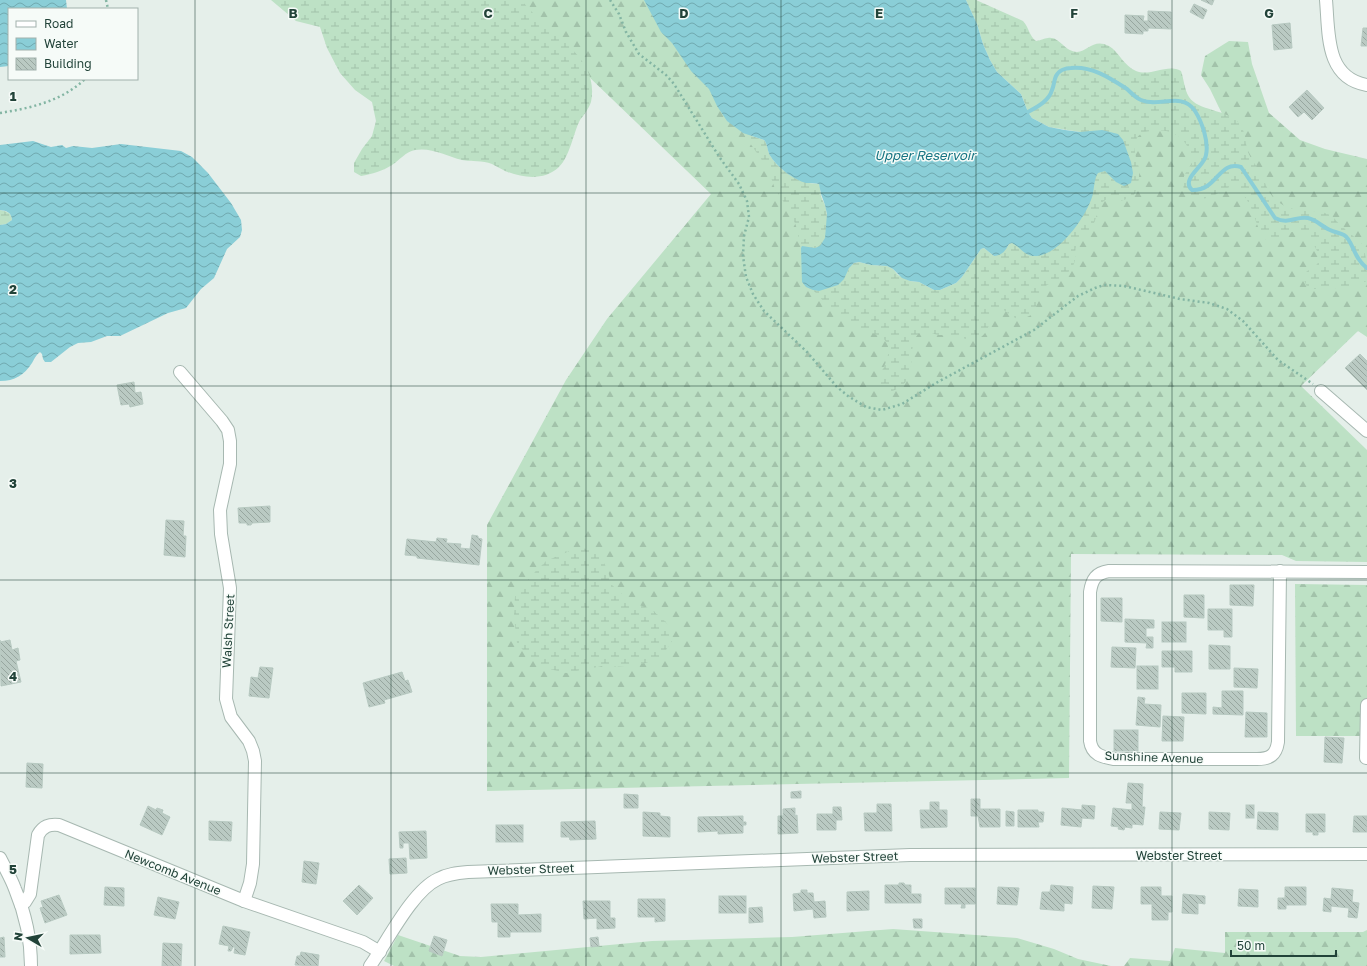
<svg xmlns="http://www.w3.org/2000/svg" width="1367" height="966" viewBox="0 0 1367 966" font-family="'Golos Text',sans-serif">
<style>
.forest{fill:url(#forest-firs)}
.wetland{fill:url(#wetland-marsh)}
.water{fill:url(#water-waves)}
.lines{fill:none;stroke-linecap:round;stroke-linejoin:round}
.stream{stroke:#8aced7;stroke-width:4}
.building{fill:url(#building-back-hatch);stroke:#b7c9c1}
.minor-casing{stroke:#a7b8b1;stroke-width:14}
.path{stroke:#83b5a3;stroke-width:2.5;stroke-dasharray:2 3;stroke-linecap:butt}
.minor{stroke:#fff;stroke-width:12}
.grid{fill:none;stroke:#224339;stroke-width:1;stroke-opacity:0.55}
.labels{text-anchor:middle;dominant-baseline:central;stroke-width:3;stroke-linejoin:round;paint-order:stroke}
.street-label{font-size:12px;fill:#224339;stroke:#f6fbf8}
.water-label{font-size:13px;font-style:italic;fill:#177583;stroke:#f6fbf8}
.grid-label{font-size:13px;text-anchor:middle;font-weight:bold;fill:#224339;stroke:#f6fbf8;stroke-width:3;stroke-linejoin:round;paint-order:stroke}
</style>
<defs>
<pattern id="forest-firs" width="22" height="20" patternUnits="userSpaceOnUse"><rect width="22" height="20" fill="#bde1c5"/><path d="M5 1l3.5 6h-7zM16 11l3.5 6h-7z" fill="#a2c2aa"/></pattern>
<pattern id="wetland-marsh" width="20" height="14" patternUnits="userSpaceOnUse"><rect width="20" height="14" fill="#bde1c5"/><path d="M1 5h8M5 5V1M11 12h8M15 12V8" fill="none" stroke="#a2c2aa"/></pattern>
<pattern id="water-waves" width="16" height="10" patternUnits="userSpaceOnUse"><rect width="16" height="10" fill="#8aced7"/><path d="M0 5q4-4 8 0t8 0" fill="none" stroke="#70a9af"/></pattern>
<pattern id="building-back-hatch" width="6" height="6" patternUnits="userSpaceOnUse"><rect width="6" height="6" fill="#bacac3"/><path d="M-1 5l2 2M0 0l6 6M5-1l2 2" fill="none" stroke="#97a69f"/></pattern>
</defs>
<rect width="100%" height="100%" fill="#e5efea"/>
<g class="forest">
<polygon points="515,0 645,0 911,342 920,328 1133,130 1173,121 1245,161 1210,89 1201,75 1205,56 1229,41 1248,42 1252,64 1269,113 1300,140 1325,149 1367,159 1367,337 1358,331 1301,386 1367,450 1367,562 1296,561 1282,555 1071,554 1069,778 487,791 487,525 566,380 607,319 711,194 512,3"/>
<polygon points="1295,584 1367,585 1367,736 1296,736"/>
<polygon points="893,929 1017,938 1054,949 1078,959 1111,966 394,966 384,961 398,935 460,956 481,957 652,941 792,937"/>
<polygon points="1367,930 1367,966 1124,966 1130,958 1170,961 1175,948 1225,953 1225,932 1363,932"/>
</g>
<g class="wetland">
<path d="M271,0H521C527,7 533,13 540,20C563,42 599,63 591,102C589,108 584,115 580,120C573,134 570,156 559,167C544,181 523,178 505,171C501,169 496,166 492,164C482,160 472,162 462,160C447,156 431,147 415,150C405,152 400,160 392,165C383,171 372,174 361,176L354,172V163L362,149L372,136L376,121L372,102L355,90L340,73L327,48L320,27L296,21Z"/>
<path d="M966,0H976L1023,21C1029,27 1029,36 1036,41C1040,41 1044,38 1048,38C1059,36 1065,52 1077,52C1088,51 1094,38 1109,46C1119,52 1124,66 1136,71C1151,77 1167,63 1181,71C1184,79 1184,89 1189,97C1198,111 1226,109 1239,123C1246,131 1245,143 1248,152C1251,159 1255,164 1259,170C1265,180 1267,192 1275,199C1290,213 1304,209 1321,212C1335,215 1333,219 1343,227C1348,233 1356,237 1361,243C1367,253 1367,269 1367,281L1345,289L1334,288L1314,289L1307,287L1304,280L1306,272C1310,269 1318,266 1319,260C1320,257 1318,254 1317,251C1312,240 1305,230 1292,232C1283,233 1279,241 1271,243C1250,232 1260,198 1230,187C1223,189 1218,194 1211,197C1206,198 1198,201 1192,199C1183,195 1181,182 1185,174C1187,171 1190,167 1192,164C1191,140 1173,127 1150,131C1145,132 1140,133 1137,138C1131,147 1137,159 1139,168C1140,178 1138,186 1134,195C1125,200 1117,204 1107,199C1098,203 1098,215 1094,223C1091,231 1081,237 1077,245C1074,250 1076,255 1075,260C1072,276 1055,279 1043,288L1034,313C1012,328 1013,310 995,307C990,315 991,326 985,333C976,345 965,338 954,336C948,335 943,335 938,335C933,334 928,331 923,330C906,340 916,365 907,380C903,386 895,390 889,393L879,390C875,374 891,363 888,346C886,335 869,333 860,329C850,324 837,317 829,308C824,302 819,296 813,290L819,291L847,273L849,268L854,263L859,262L871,265L887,266L893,269L898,275L910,281L919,282L934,290H940L956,283L962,277L981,249L984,248L994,256L1004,253L1009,244L1012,243L1017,245L1022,251C1028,252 1044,254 1050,252C1063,246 1086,213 1091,199C1095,191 1093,180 1098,173L1105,171L1119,185L1128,186L1131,162L1128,154L1080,132L1049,127L1032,118L1028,112L1021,94L997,72L990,60L983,44L977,24Z"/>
<path d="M743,133L764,140C768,144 767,151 771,157C778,168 793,179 806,182C810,184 815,183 819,184C821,188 820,192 821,196C822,200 824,202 825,205C829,215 828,245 815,248C811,249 807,247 803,246L801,248L796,226L791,213L775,189L768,169Z"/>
<path d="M0,210C7,212 11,212 12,220L6,224L0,225Z"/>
<polygon points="581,548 592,550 600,555 608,571 612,585 623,595 633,603 648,608 661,617 669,626 672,641 662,656 646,663 625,667 603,666 566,673 545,668 528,656 517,643 514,616 515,596 532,575 546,561 574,549"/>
</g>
<g class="water">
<polygon points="0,0 66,0 67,9 9,9 9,66 0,67"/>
<path d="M644,0H966L977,24L983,44L990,60L997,72L1021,94L1028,112L1032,118L1049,127L1065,130L1080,132L1102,130L1118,134L1123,140L1131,162L1133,173L1131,183L1124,186L1116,182L1105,171L1098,173C1093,180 1095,191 1091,200C1084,219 1057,258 1033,256C1024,255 1020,247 1012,243L1009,244C1005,251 1003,255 994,256L984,248L981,249L962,277L956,283L940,290H934L919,282L910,281L902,278L893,269L887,266L871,265L859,262L854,263L849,268L844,279L838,285L819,291L813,290L806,287L802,282L801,248L802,246L815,248L820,246L825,238L827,214L825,205L821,194L819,184C815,183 811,183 806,183C794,180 777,167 771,157C767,152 768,144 764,140L743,133L727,121L717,106L709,89L691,71L672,43L661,32Z"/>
<path d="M33,141L51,147L62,145L66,148L73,146L92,148L121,144L181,151L192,157L208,173L231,203L241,220L242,230L240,237L227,249L214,278L201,289L186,308L168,313L120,336H107L91,342L78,343L70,347L51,362H45L43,359L42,354L40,352C36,355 35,358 32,363C24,375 15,381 0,381V225L6,224L12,220C11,212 7,211 0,210V145Z"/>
</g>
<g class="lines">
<path class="stream" d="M1028,112C1037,107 1049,101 1052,90C1054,86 1054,80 1056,76C1059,70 1066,68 1071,68C1092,66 1110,78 1127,89C1131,93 1136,98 1141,100C1159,108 1182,91 1195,111C1202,122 1209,142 1206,155C1205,166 1180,179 1192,190C1218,191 1218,160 1241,167L1275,218C1289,225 1295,216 1308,218C1317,220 1322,227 1330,230C1334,232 1340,233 1344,235C1353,240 1353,258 1367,268"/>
</g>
<g class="building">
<polygon points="1201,0 1214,0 1212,5"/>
<polygon points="1194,4 1207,10 1203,19 1190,12"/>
<polygon points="1148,11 1171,12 1171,29 1148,28 1148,31 1143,31 1143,34 1125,33 1125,15 1144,16 1143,21 1148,21"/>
<polygon points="1290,23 1292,48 1274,50 1272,25"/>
<polygon points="1363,28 1367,28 1367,46 1361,46"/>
<polygon points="1307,90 1324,108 1312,120 1304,112 1298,117 1289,107"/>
<polygon points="1360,354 1367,361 1367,390 1345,368"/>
<polygon points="134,382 135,393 141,392 143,404 130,407 129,404 121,405 117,385"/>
<polygon points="270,506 270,522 252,523 251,525 247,525 247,523 239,523 238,508"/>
<polygon points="166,520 184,521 183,536 186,536 185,557 164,555"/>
<polygon points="472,535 478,536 478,538 482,539 479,565 417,558 417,556 405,555 407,539 436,542 437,538 447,539 446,543 461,544 460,548 470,549"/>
<polygon points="1230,585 1254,585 1253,606 1230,605"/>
<polygon points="1184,595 1204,595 1204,618 1184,617"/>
<polygon points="1101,598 1122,598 1122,622 1101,621"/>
<polygon points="1208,609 1232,609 1232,637 1224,637 1224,630 1208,630"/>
<polygon points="1125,619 1154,620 1154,628 1146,628 1146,637 1153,637 1153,648 1146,648 1147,643 1125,642"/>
<rect x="1162" y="622" width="24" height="20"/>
<polygon points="0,640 0,642 10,640 12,650 18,648 20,660 16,661 21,682 1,686"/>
<polygon points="1209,645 1230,646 1230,669 1209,669"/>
<polygon points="1112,647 1136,648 1135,668 1111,667"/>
<polygon points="1162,651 1192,651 1192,672 1175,672 1175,667 1162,667"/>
<rect x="1137" y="666" width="21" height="23"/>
<polygon points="260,667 273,668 269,698 249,696 251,677 258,678"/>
<polygon points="1234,668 1258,669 1257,688 1234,687"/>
<polygon points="402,672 405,681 408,680 412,692 384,700 385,703 369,707 363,683"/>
<polygon points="1222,691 1243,691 1243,715 1213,714 1213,707 1222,708"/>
<polygon points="1182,693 1206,693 1206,714 1182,713"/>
<polygon points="1138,697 1145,698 1144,704 1161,705 1160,727 1136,725"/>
<polygon points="1246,712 1267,713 1267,737 1245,737"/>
<polygon points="1163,716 1184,717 1183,741 1162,741"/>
<rect x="1114" y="730" width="24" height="21"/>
<polygon points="1325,737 1344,738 1342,763 1324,762"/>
<polygon points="27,763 43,764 42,788 26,787"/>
<polygon points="1128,783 1143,784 1142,807 1145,807 1143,825 1132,824 1132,828 1125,827 1124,830 1118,829 1119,827 1111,826 1113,808 1132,810 1132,803 1126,803"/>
<polygon points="801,791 801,798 791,798 791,792"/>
<polygon points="624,794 638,795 638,808 624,808"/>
<polygon points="971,799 980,799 980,809 1000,809 1000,827 980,827 978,816 971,816"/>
<polygon points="930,802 939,802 939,810 947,810 947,827 921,828 920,810 930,810"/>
<polygon points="877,804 891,804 892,831 865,831 864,813 877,813"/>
<polygon points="1082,805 1095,806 1094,819 1082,818 1081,827 1061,825 1062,808 1082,810"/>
<rect x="1246" y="805" width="8" height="13"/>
<polygon points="148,806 156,810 157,808 163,810 162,813 170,817 162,835 140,825"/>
<polygon points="833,807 841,807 842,820 836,820 836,830 817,830 817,814 833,814"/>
<polygon points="795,808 795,816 797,815 798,833 778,834 778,816 783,816 783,809"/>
<polygon points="1018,810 1038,810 1038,812 1044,812 1043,822 1038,822 1039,827 1018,827"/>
<polygon points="1006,811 1014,812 1014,826 1006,826"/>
<polygon points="643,812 660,813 660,816 670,817 670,837 643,836"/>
<polygon points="1160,812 1181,813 1179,830 1159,829"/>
<polygon points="1209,812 1230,813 1229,830 1209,829"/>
<polygon points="1258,812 1278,813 1278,830 1257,829"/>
<polygon points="1306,814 1325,814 1325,832 1318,832 1318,835 1313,835 1313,832 1306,832"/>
<polygon points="743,816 743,822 746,822 746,825 743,825 743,833 718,834 718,831 698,832 698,817"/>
<polygon points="1354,816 1367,816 1367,832 1353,832"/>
<polygon points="209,821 232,822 231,841 209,840"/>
<polygon points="595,821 596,839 570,840 569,837 561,837 561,822"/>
<rect x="496" y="825" width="27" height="17"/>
<polygon points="426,831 427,858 410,859 409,843 403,843 403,848 400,848 399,832"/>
<polygon points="406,858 407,873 390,874 389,859"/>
<polygon points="304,861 319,863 316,884 302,882"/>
<polygon points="899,883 904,883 905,885 911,885 911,894 921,894 921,903 885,903 885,885 899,885"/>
<polygon points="359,885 373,898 357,915 343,901"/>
<polygon points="1051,885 1073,887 1072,904 1064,903 1064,911 1040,909 1042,892 1050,892"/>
<polygon points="1093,886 1114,887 1112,909 1092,908"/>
<polygon points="105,887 124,888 124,906 104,905"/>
<polygon points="998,887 1019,888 1017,905 997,904"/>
<polygon points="1141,887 1161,887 1161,896 1172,896 1172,912 1168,912 1168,920 1152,920 1152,904 1141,904"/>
<polygon points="1285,887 1306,887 1306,905 1286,905 1286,909 1278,909 1278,898 1285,898"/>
<polygon points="945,888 975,888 975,904 965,904 965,908 961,908 962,904 945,904"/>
<polygon points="1332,888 1353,890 1352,902 1359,903 1357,918 1348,917 1349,908 1331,906 1331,912 1323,911 1324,898 1331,899"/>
<polygon points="1239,889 1258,890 1258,907 1238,906"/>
<polygon points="801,890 807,890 807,893 813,893 814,902 825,901 826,917 814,918 813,909 794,911 793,894 801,893"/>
<polygon points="869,891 869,910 847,911 847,892"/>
<polygon points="1183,894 1205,896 1205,904 1198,903 1198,914 1182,913"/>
<polygon points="59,895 67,915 45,923 40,908 43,907 41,901"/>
<rect x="719" y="896" width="27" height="17"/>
<polygon points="158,897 179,902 175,919 154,915"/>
<polygon points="638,899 665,899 665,921 655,922 655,917 638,917"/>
<polygon points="583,901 610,901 610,918 615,918 615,928 597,929 597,918 584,919"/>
<polygon points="491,904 518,904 518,915 541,914 541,932 510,932 510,937 498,937 498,922 492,922"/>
<polygon points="762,907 763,922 749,923 749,908"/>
<polygon points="913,919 922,919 922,928 914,928"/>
<polygon points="223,926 250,932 245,955 234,953 235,947 233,947 231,951 228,951 229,946 219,944"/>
<polygon points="70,935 100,935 101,953 70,954"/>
<polygon points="434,936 447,940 442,956 429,951"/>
<polygon points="4,937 5,957 0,957 0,938"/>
<polygon points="598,937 599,946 591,947 590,938"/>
<polygon points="163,943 182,944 181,966 162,966"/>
<polygon points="301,952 319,955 318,966 295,965 297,956 300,956"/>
</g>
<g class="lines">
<defs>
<g id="minor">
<path d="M1326,0C1329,33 1325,78 1367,85"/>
<polyline points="180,372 222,421 228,430 230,441 230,464 220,510 221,534 230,588 226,699 231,717 249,741 253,751 255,761 253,864 250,883 244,901"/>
<polyline points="1321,391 1367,431"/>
<path d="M1280,571L1278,742C1276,755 1270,759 1257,759H1114C1102,757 1092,755 1090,741V592C1092,579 1096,573 1109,571L1367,572"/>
<polyline points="1366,758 1367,705"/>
<path d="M0,858C5,868 11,878 15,889C25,913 31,941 31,966"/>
<path d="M21,905L25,902L30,894L38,835C43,826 49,824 59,825L244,901L363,942L380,952"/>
<path d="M370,966C387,942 412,891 438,879C447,874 457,873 468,872L910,855L1367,854"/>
</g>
</defs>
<use href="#minor" class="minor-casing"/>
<g class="path">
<polyline points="106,0 108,9"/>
<polyline points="610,0 619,14 626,32 639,54 666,75 674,84 720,158 739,184 747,201 749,217 744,236 743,256 746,277 753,294 764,311 807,352 837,387 848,396 866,407 882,410 902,404 936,383 1034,330 1078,296 1095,288 1104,285 1124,286 1180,299 1209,303 1227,309 1243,321 1278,360 1313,384"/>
<path d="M0,113C31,108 62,101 85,79"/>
</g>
<use href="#minor" class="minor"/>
</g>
<path class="grid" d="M195,0V966M391,0V966M586,0V966M781,0V966M976,0V966M1172,0V966M0,193H1367M0,386H1367M0,580H1367M0,773H1367"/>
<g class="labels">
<g class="street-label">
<text transform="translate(228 631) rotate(-87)">Walsh Street</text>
<text transform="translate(1154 757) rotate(2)">Sunshine Avenue</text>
<text x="1179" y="855">Webster Street</text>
<text transform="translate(855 857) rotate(-2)">Webster Street</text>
<text transform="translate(531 869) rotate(-2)">Webster Street</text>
<text transform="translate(173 872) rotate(22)">Newcomb Avenue</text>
</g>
<g class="water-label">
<text x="925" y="155">Upper Reservoir</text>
</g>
</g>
<g class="grid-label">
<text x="293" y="18">B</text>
<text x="488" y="18">C</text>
<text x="684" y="18">D</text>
<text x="879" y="18">E</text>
<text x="1074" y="18">F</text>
<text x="1269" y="18">G</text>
<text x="13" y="101">1</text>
<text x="13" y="294">2</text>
<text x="13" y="488">3</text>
<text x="13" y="681">4</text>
<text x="13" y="874">5</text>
</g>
<rect x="8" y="8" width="130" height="72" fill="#f6fbf8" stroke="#a1b1ac"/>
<rect x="16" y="21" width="20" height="6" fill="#ffffff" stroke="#a1b1ac"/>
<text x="44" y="28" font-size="12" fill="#224339">Road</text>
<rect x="16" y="38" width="20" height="12" fill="url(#water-waves)" stroke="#a1b1ac"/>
<text x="44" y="48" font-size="12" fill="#224339">Water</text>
<rect x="16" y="58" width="20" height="12" fill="url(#building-back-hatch)" stroke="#a1b1ac"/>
<text x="44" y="68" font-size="12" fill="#224339">Building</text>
<g transform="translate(28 938) rotate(279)" stroke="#f6fbf8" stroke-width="3" paint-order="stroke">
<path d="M0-3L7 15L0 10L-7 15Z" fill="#224339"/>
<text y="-6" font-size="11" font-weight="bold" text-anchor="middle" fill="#224339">N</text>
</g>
<path d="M1231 950v6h105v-6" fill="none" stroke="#224339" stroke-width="2"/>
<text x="1237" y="950" font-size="12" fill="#224339" stroke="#f6fbf8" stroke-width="3" paint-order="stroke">50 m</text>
</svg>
